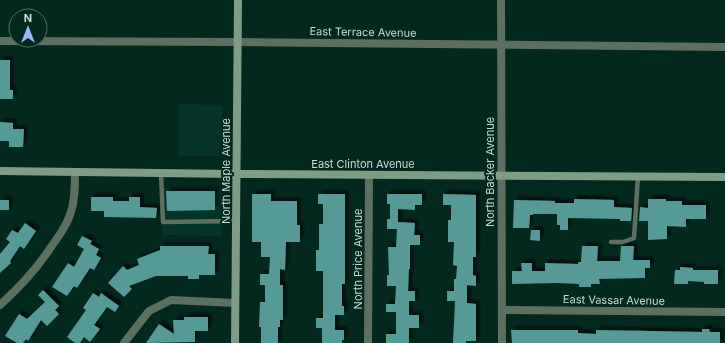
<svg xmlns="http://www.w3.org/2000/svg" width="725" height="343" viewBox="0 0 725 343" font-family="Inter,sans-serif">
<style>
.built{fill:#043328}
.building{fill:#549a96;filter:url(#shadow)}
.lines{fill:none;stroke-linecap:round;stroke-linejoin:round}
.lane{stroke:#5c7061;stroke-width:4.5}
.street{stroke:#5c7061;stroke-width:8}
.secondary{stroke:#7e9d85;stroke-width:8}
.labels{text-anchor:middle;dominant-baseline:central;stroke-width:4;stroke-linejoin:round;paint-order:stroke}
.street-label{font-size:11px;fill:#c8dbd4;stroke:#03281e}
</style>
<defs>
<filter id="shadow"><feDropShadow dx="3.5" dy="-3.5" stdDeviation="1" flood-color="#0009"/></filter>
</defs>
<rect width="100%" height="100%" fill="#03281e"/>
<g class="built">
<polygon points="178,104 222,105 222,156 178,156"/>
<polygon points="162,188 222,188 222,236 162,235"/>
</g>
<g class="building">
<polygon points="0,60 10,60 10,90 13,90 13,99 0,99"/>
<polygon points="0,122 13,123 13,129 24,129 23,147 9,147 9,141 0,141"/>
<polygon points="166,191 215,191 215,210 167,211"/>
<polygon points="252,194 271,194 271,201 297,201 297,225 300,225 300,242 286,242 285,270 280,269 280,285 283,285 283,320 280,320 280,327 278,327 278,343 261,343 261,327 259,327 260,302 265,302 265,285 260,285 260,274 269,274 270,257 261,257 261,242 252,242"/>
<polygon points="318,194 345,194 345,284 342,284 342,306 344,306 344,315 335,315 335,330 344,330 344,340 342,340 342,343 322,343 322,328 316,328 316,318 323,318 323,271 316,271 316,250 319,250 319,224 323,224 323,204 318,204"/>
<polygon points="387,194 422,194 422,205 415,205 415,210 398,209 398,222 415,223 414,235 420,235 420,245 410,245 410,269 409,269 408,291 415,291 415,301 409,301 409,315 419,315 419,328 409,328 409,343 386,343 386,334 396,334 396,312 386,312 386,304 395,304 396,286 387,286 387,275 389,275 388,247 396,247 397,229 387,229 387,219 390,219 390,204 387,204"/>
<polygon points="443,194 476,195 476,257 473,257 473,275 476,276 476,286 467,285 467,303 476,304 476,341 466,341 466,343 453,343 455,301 447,301 447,291 454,291 454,279 456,279 457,266 453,265 454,242 448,242 448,220 451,220 451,205 443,205"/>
<polygon points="91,197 113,197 113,201 129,201 129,197 140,197 140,207 157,208 156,218 104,217 104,211 91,211"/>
<polygon points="574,199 614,200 614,207 632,208 631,221 620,221 620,219 568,218 568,230 560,230 560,225 557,225 557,214 533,214 533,215 530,215 529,228 513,228 514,200 555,201 555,203 574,203"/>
<polygon points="648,199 666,199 666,201 682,201 682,205 706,205 706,219 686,219 686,227 667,226 667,239 648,240 648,221 639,221 640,207 648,208"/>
<rect x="0" y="200" width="9" height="10"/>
<polygon points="25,223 36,231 24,249 20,246 10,261 11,263 0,273 0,254 10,242 6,239 12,230 18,233"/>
<polygon points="531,230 540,230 540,241 530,240"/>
<polygon points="82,236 92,241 90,244 99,249 96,255 101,258 94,270 90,268 77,288 74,286 67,296 52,287 68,263 74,267 84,249 77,245"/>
<polygon points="160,246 209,246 208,254 215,254 215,275 199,275 199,279 188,279 188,276 156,276 129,286 132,289 124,297 108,283 123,266 127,270 139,265 137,259 160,250"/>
<polygon points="582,246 598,246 597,261 620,261 621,246 634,246 633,260 650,260 650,268 645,268 645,278 599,279 600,284 591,284 591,287 579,287 579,284 557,283 512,284 512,271 522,271 521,263 532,263 532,271 545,271 545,263 578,264 578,262 581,262"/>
<polygon points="680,267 693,268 693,270 718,270 718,284 704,284 704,282 688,281 688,284 674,284 675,270 680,270"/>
<polygon points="43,290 59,306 55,310 59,314 47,326 41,320 28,341 26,339 23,343 17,343 5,336 19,314 27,319 45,302 38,295"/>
<polygon points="93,293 99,297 101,293 119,306 115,312 107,307 94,325 100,329 90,342 84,337 80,343 75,343 67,337 86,310 83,308"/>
<polygon points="184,317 208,317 208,331 195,331 195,342 146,343 159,324 174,334 173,320 184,320"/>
<polygon points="702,329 709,329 710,332 720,332 720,343 512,343 511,330 578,330 578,333 596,334 596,330 702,332"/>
</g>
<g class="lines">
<g class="lane">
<polyline points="161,173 163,222 237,221"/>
<polyline points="611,242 623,242 634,238 638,176"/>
</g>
<g class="street">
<polyline points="501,0 502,343"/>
<polyline points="0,41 237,42 725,47"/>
<path d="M0,305C20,287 36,270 51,247C59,236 67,225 71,212C75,199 75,186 75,172"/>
<polyline points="502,310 725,312"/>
<polyline points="124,343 149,311 171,300 235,303"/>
<polyline points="368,343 369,175"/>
</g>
<g class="secondary">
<polyline points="0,171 237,174 725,177"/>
<polyline points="235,343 238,0"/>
</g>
</g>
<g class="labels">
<g class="street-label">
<text transform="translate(363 32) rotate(1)">East Terrace Avenue</text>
<text x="363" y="164">East Clinton Avenue</text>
<text transform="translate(226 171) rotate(-90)">North Maple Avenue</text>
<text transform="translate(490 172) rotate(-90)">North Backer Avenue</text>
<text transform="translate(358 259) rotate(-90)">North Price Avenue</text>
<text transform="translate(614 300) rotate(1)">East Vassar Avenue</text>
</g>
</g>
<g transform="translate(28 28)"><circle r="19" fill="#03281e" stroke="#527067"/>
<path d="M0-3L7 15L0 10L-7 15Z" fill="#98b5fd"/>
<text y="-6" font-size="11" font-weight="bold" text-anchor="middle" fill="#c8dbd4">N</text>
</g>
</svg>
